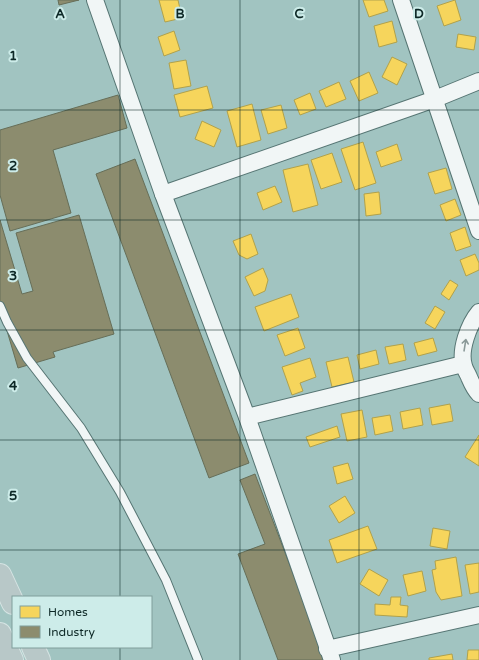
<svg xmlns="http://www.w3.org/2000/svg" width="479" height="660" viewBox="0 0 479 660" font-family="'Varela Round',sans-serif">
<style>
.homes{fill:#f6d55c;stroke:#b0a14c}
.industry{fill:#8c8c6e;stroke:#666e58}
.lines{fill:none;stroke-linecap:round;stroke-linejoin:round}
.lane-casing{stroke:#567573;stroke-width:10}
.street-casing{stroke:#567573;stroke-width:18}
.highway-casing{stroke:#d5e4e3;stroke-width:24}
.lane{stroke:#f1f6f6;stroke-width:8}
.street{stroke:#f1f6f6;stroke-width:16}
.highway{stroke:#b8c8c8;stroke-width:22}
.oneway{stroke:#8a9998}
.grid{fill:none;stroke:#0d2826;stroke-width:1;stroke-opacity:0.55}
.grid-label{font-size:13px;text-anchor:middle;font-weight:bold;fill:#0d2826;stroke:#cdece9;stroke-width:4;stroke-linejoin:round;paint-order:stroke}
</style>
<rect width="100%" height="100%" fill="#a1c4c1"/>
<g class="homes">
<polygon points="159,0 178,0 182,18 165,22"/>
<polygon points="363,0 384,0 388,11 369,17"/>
<polygon points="455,0 461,20 444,26 437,6"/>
<polygon points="392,21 397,42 379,47 374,26"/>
<polygon points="174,31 180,50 164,56 158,37"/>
<polygon points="458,34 476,37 474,50 456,47"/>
<polygon points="392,57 407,64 397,85 382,77"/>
<polygon points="186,60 191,86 174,89 169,63"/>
<polygon points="369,72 378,93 359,101 350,81"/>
<polygon points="339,82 346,99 326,107 319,91"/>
<polygon points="207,86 213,108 180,117 174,95"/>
<polygon points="310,93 316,109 300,115 294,100"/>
<polygon points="252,104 261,140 237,147 227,111"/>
<polygon points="281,105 287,128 268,134 261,110"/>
<polygon points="202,121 221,130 214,147 195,139"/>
<polygon points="363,142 376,183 355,190 341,149"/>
<polygon points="397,144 402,160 381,167 376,152"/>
<polygon points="332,153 342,182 321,189 311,160"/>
<polygon points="308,164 318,205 293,212 283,170"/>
<polygon points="446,168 452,189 435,194 428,173"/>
<polygon points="275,186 282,202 263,210 257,193"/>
<polygon points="379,192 381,214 366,216 364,194"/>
<polygon points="455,199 461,215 446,221 440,205"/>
<polygon points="465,227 471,246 456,251 450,233"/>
<polygon points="251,234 258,254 247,259 239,255 233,241"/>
<polygon points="475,254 479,263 479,270 466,276 460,260"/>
<polygon points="263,268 268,280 265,291 254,296 245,277"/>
<polygon points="450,280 458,285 449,300 441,294"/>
<polygon points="291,294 299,317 264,331 255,307"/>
<polygon points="435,306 445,312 435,329 425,323"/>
<polygon points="298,328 305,348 285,356 277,335"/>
<polygon points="433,338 437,351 418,356 414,343"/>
<polygon points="403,344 406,360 389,364 385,347"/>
<polygon points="376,350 379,364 360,369 357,355"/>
<polygon points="348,357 354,382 332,387 326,362"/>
<polygon points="310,358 316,377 300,383 303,391 292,395 282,367"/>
<polygon points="450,404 453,421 432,425 429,408"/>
<polygon points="420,408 423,425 403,429 400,412"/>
<polygon points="362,410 367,437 347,441 341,414"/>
<polygon points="390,415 393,431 375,435 372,418"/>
<polygon points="337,426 340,437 310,447 306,437"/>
<polygon points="479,435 479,466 465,457"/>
<polygon points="348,463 353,479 337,484 333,467"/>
<polygon points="345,496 355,513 339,523 329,506"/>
<polygon points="368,526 377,549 337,563 329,540"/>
<polygon points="433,528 450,531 447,549 430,546"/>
<polygon points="456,557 462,596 441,600 436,592 432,570 436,569 435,561"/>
<polygon points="479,563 479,592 470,594 465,565"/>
<polygon points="369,569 388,580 379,596 360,584"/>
<polygon points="422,571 426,591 408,596 403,575"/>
<polygon points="391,597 401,597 400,605 408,606 407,617 375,615 375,604 390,605"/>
<polygon points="468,650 479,650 479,660 467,660"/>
<polygon points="452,654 453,660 429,660 429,658"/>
</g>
<g class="industry">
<polygon points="58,0 79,0 59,5"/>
<polygon points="118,95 127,128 53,150 71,213 10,231 0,195 0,130"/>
<polygon points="135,159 249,463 209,478 96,174"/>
<polygon points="79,215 114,334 53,352 55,357 18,368 0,307 0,220 22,294 33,291 16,233"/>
<polygon points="255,474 326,660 278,660 238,554 265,544 240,480"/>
</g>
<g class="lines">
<defs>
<polyline id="lane" points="0,306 7,322 27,358 81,428 120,492 166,580 198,660"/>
<g id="street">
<polyline points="95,0 163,194 247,417 332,660"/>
<polyline points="401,0 479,231"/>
<polyline points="163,194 435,99 479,81"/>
<path d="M479,312C469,324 459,350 464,366C465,370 468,374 469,377C472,384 474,389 479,394"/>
<polyline points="247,417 463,364"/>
<polyline points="327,649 479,615"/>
</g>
<g id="highway">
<polyline points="0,575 13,603"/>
<polyline points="0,634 12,660"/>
<polyline points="33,647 39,660"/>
</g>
</defs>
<use href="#lane" class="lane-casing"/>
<use href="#street" class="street-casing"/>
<use href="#highway" class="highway-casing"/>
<use href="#lane" class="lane"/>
<use href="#street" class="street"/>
<use href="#highway" class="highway"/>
</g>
<defs><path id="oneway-shaft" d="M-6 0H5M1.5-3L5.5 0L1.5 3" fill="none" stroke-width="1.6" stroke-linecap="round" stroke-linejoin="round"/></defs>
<use class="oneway" href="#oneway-shaft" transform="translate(465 345) rotate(-81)"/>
<path class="grid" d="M120,0V597M240,0V660M359,0V660M0,110H479M0,220H479M0,330H479M0,440H479M0,550H479M120,647V660"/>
<g class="grid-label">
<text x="60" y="18">A</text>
<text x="180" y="18">B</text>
<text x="299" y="18">C</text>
<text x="419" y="18">D</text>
<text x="13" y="60">1</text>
<text x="13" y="170">2</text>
<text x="13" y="280">3</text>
<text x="13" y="390">4</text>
<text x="13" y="500">5</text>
</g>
<rect x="12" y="596" width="140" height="52" fill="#cdece9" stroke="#809e9b"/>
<rect x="20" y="606" width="20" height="12" fill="#f6d55c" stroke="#809e9b"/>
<text x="48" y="616" font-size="12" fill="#0d2826">Homes</text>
<rect x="20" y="626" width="20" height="12" fill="#8c8c6e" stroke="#809e9b"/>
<text x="48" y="636" font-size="12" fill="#0d2826">Industry</text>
</svg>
